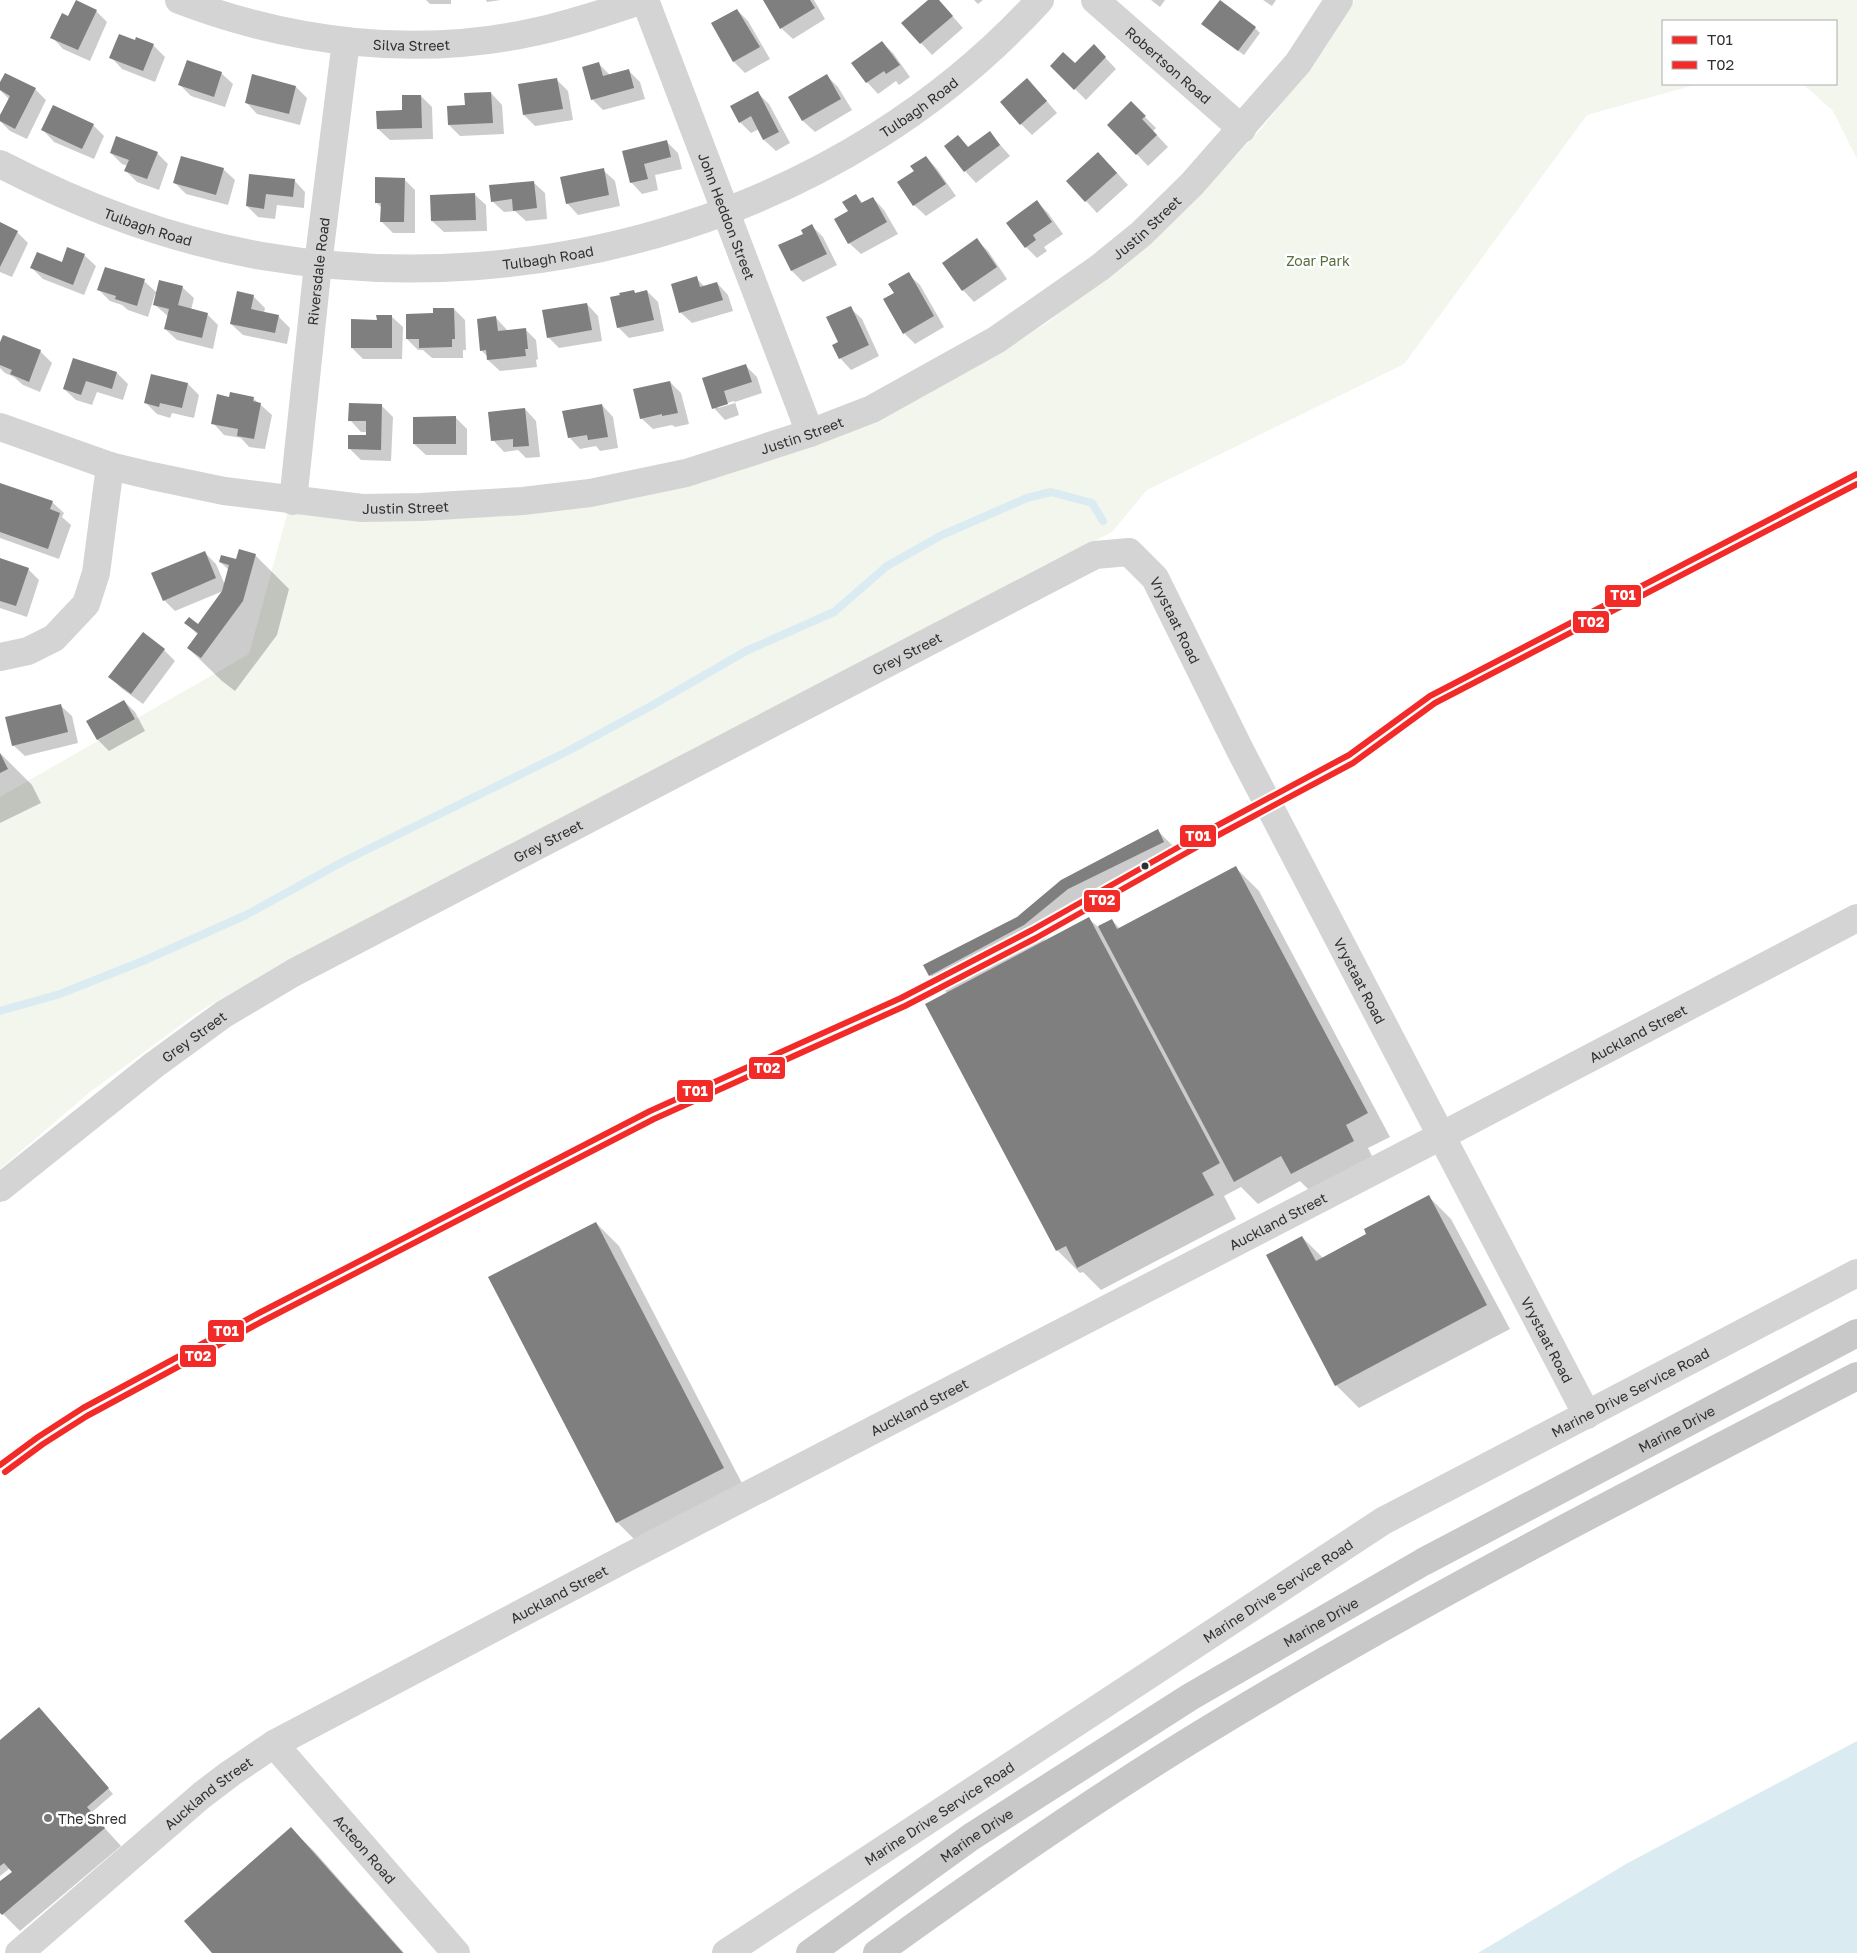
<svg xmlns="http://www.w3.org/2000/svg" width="1857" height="1953" viewBox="0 0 1857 1953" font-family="'Golos Text',sans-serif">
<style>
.green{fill:#f2f6ed}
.water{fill:#dbebf2}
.shadow{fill:#0003;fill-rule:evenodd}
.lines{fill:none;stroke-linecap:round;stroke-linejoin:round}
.stream{stroke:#dbebf2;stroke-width:8}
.building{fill:#7f7f7f}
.street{stroke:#d4d4d4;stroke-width:28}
.primary{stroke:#c8c8c8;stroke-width:28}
.bus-1-casing{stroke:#fff;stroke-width:10}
.bus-2-casing{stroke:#fff;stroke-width:10}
.bus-1{stroke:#f22b29;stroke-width:6}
.bus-2{stroke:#f22b29;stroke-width:6}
.bus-dot{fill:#303030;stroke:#fff;stroke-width:2}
.poi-dot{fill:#787878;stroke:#fff;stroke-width:2}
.labels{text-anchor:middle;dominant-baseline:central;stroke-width:5;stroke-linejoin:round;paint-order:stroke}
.street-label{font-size:14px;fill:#303030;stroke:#fff}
.park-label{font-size:14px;fill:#586e3c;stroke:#fff}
.poi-label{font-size:14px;fill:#303030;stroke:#fff;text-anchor:start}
.line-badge{stroke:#fff;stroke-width:2}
.badge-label{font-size:14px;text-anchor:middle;font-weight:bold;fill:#fff}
</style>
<rect width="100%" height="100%" fill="#fff"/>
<polygon class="green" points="1355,0 1857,0 1857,159 1833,111 1803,84 1836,84 1836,21 1663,21 1663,84 1698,84 1587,115 1404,364 1147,490 1112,532 284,962 197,1013 90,1092 0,1169 0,797 249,654 288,511 523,512 939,387 978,366 1047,323 1098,283 1215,178 1262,128 1310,66"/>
<polygon class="water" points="1857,1741 1857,1953 1478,1953 1626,1864"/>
<g class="shadow">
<polygon points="426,0 451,0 451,4 430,4"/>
<polygon points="486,0 501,0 487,2"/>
<polygon points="764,0 814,0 825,19 793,39 781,28"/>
<polygon points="929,0 938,0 963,28 932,55 921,43"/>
<polygon points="974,0 983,0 978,4"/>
<polygon points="1151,0 1165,0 1160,7"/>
<polygon points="1263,0 1276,0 1272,6"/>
<polygon points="737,10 748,21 770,59 745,73 734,62 712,24"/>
<polygon points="96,11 107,22 90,61 63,49 52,37 69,18"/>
<polygon points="1255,28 1260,33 1244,55 1208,29"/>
<polygon points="137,39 154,46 165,57 155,82 122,69 111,57 136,42"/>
<polygon points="882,42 893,53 910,77 899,85 896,81 878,94 867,82"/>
<polygon points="1094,46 1116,69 1086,100 1052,66 1075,65"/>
<polygon points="599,64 611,76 629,71 640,82 645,99 603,110 592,99"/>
<polygon points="221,73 233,84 225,107 191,96 180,85"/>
<polygon points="827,76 838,87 852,110 815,132 803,121 790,97"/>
<polygon points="557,80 568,91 573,120 535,126 524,115"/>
<polygon points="0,85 35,89 46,100 27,139 10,131 0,121 10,100 0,90"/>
<polygon points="296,87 307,98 300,125 257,114 246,102"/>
<polygon points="1038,91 1057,113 1032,135 1021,124"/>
<polygon points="491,93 502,105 504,134 460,136 449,125 466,106"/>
<polygon points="758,93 769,104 790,143 776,151 764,140 759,129 751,133 740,122"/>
<polygon points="421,96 432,107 433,139 390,140 378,129 403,112"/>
<polygon points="1131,103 1156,128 1153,131 1168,147 1148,166 1109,125"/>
<polygon points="93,125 104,136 94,159 54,142 43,130"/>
<polygon points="989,132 1010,156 976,183 965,171 958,136 969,148"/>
<polygon points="666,141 678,153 682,169 655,175 658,190 642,194 631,182 623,152"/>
<polygon points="111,153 157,153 168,164 159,190 137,182 126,171 128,166 122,164"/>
<polygon points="926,157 937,169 956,196 926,216 914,205 915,171"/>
<polygon points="1110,165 1128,185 1097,213 1086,201"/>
<polygon points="223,169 235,180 228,205 186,194 175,183"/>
<polygon points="603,170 615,181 620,206 578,215 567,203"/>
<polygon points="250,176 294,180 305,192 304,208 277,205 275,219 258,217 247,206"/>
<polygon points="404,179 415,190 415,233 393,233 381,221 382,208 376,202"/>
<polygon points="533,182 545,193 547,219 526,221 515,211 504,212 492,201"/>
<polygon points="474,194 486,205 487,231 444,232 432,221"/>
<polygon points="856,196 864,204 873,198 884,210 898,234 861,254 849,243 850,212"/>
<polygon points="1037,202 1048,213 1063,234 1044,247 1047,251 1037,258 1026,247"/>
<polygon points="0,224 17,232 28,243 12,277 0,272"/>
<polygon points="812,226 823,237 837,265 803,282 792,271 780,246 804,235"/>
<polygon points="977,240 988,251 1007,279 974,302 963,290 944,263"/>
<polygon points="84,255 96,266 84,295 43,279 32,268 62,263"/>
<polygon points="908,274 920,285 944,327 915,344 904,333"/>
<polygon points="696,278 705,287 717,283 728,295 733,311 692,323 680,312"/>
<polygon points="144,281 157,293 182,287 194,298 191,310 207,314 218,325 213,349 177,340 165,329 169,317 155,305 157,294 155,294 148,317 128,310 122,305 110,301 99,290"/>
<polygon points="633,291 636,294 647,291 658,302 664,331 629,338 618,327"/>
<polygon points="253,296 265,308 264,313 278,316 290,328 287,344 243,335 231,324"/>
<polygon points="587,304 598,316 602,341 559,348 548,337"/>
<polygon points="850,308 862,319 879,356 851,370 840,358 840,342"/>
<polygon points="454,309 465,320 466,350 463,350 463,358 432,358 423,350 418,350 407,339 434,315"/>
<polygon points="391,316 403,327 402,359 363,359 352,348 378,321"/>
<polygon points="496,318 508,331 525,329 536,340 538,359 536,360 537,367 500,371 488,360 488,357 481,350"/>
<polygon points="0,346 40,351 52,363 40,392 23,385 14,377 5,373 0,368"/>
<polygon points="74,359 117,373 128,384 123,400 97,392 92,405 76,400 64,389"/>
<path d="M745,365L757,377L762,393L735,402L739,415L725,420L714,408L704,379ZM734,401L735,403L718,408V406Z"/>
<polygon points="152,375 188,384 199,395 194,418 172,413 170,418 157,414 146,403"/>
<polygon points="670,382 681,393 689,424 675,427 672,425 653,429 641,418"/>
<polygon points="230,398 253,398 272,415 265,449 249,447 241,438 224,435 213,423"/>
<polygon points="381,405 393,417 391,461 361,460 349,448 367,437 367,432 361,432 350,420"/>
<polygon points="602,405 613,417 618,448 600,451 596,446 580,449 569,437"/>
<polygon points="525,409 536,421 540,457 526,458 518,450 504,452 493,440"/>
<polygon points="456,418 467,429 467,455 426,455 414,444"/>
<polygon points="0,484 52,502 64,513 62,517 71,525 59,559 0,538"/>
<polygon points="204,552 216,564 225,585 229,570 220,562 237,560 255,555 289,589 277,635 235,691 222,681 188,648 198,635 186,623 198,625 223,591 175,611 164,600"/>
<polygon points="0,559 28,569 39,580 27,617 0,608"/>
<polygon points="164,650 175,661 143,704 121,688 110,677"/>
<polygon points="124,701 135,712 145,731 109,751 98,740 88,722"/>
<polygon points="60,705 72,716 78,743 25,756 13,745"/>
<polygon points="0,753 32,785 41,803 0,823"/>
<polygon points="1158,831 1175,848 1180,859 1086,906 1042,942 1089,919 1098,927 1112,920 1120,929 1236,868 1259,891 1390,1137 1368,1148 1376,1164 1315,1196 1300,1181 1258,1204 1241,1187 1224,1196 1236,1219 1101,1290 1083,1272 1080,1273 1057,1250 947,993 930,975 1017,918"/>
<polygon points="1428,1196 1451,1219 1510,1329 1359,1408 1336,1385 1302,1237 1323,1258 1368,1234"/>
<polygon points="596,1223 619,1246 746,1491 640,1545 617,1522 490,1278"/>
<polygon points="44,1714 113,1794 91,1813 121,1846 20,1931 0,1911 0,1883 13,1872 10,1868 0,1876 0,1742"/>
<polygon points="291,1829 314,1851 404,1953 214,1953"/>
</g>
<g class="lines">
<polyline class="stream" points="0,1011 60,994 143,961 246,915 344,861 566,752 651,706 746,651 834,612 887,566 942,535 1027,498 1051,492 1092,503 1103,521"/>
</g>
<g class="building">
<polygon points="76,0 97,10 78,50 50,38 62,13 68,16"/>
<polygon points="763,0 810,0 815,8 780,29"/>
<polygon points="928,0 939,0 953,16 920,44 901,23"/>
<polygon points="1220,0 1256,27 1238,51 1201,24"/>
<polygon points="737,9 760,47 733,62 711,23"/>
<polygon points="119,34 135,40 136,37 154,44 143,71 109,58"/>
<polygon points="882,41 900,65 886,74 884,71 866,83 851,63"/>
<polygon points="1094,44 1106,57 1074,90 1050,66 1063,52 1075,63"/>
<polygon points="187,60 222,72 214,97 178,85"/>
<polygon points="599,62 603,76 629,69 634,88 591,100 582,67"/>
<polygon points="5,73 36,88 15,129 0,121 0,115 10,96 0,90 0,82"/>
<polygon points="252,74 296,86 289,114 245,103"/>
<polygon points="827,74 841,99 802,121 788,97"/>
<polygon points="557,78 563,109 523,115 518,84"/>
<polygon points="1027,78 1047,101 1020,125 1000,102"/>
<polygon points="758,91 779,132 763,140 751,116 739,123 730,106"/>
<polygon points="491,92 493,123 448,125 447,106 465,105 464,93"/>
<polygon points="402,95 421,95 422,128 377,129 376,111 402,110"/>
<polygon points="1131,101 1146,116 1142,119 1157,135 1136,155 1107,125"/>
<polygon points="53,105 94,124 82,149 41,130"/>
<polygon points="990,131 1000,145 964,172 944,146 958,135 968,147"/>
<polygon points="116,136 158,152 147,179 124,171 129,160 110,153"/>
<polygon points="667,140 671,157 644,164 648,179 630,183 622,151"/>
<polygon points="1098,152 1117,173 1085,202 1066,181"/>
<polygon points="181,156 224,168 216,195 173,183"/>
<polygon points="926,156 946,184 913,206 897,182 914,171 910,166"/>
<polygon points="604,168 609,195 566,204 560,177"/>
<polygon points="249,174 295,179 293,197 266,194 264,209 246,206"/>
<polygon points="375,177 405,178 404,222 380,222 381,203 375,203"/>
<polygon points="534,181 537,208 513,211 512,199 491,202 489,185"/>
<polygon points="475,193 476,220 431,221 430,195"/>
<polygon points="856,194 861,203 873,197 887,222 848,244 834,219 848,211 842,202"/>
<polygon points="1037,200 1052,222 1033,235 1036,240 1025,248 1006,223"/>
<polygon points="0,222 18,231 0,267"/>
<polygon points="812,224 827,254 791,271 778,245 803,234 801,230"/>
<polygon points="977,238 997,267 962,291 942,263"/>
<polygon points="67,247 85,254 73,285 30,268 37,252 62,262"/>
<polygon points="105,267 145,279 137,306 115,299 116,296 97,290"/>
<polygon points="909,272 934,316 903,334 883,299 894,293 888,284"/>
<polygon points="697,276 700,287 717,282 723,300 679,313 671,284"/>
<polygon points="159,280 183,286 178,305 208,313 202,338 164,329 169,309 153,305"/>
<polygon points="634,290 635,293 647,290 654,320 617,328 610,297 620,295 619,293"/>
<polygon points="237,291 254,295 251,309 279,315 275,333 230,324"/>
<polygon points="587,303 592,330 547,338 542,310"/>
<polygon points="851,306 869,345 839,359 832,345 838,342 826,317"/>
<polygon points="433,308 454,308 455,339 452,339 452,347 419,348 419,339 406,339 406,314 433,313"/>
<polygon points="376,315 392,315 392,348 351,348 351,319 377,320"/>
<polygon points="496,316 498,331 526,328 528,349 525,349 526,356 487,360 486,350 480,351 477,319"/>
<polygon points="3,335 41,350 29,382 10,374 12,370 0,365 0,342"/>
<polygon points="73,358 117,372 112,389 86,381 81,395 63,389"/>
<polygon points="746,364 752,382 724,391 728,404 712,409 702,378"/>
<polygon points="151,374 188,383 182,408 160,403 159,407 144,403"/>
<polygon points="670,381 678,413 662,416 662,414 640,419 633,389"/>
<polygon points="230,392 254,397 253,401 261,403 254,439 237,436 238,429 211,424 217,394 229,397"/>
<polygon points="349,403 382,404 381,450 348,449 348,435 366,435 366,421 348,421"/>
<polygon points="602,404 608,437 588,440 587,435 568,438 562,411"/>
<polygon points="525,408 529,446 513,447 513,439 491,441 488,412"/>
<polygon points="456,416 456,444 413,444 413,417"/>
<polygon points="0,483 53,501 50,509 60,513 48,549 0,532"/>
<polygon points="239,549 256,554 243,601 201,658 187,648 198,633 184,623 189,617 198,624 222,591 229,565 219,562 221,555 236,559"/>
<polygon points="205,551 216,578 163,601 151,573"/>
<polygon points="0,558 29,568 16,606 0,601"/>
<polygon points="143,632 165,649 131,694 108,677"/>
<polygon points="124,700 135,719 97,740 86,721"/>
<polygon points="61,704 68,732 12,746 5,717"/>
<polygon points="0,753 8,769 0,773"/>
<polygon points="1158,829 1164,842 1068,889 1024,925 929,976 923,965 1017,917 1061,880"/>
<polygon points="1236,866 1368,1113 1346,1125 1354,1141 1291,1174 1281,1156 1234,1182 1098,926 1112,919 1117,929"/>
<polygon points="1089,917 1220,1163 1202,1173 1214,1195 1077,1268 1066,1246 1056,1251 925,1004"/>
<polygon points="1429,1195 1487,1305 1335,1386 1266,1255 1302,1236 1316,1261 1366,1234 1364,1229"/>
<polygon points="596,1222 724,1468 616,1523 488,1277"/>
<polygon points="39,1707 109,1788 87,1807 105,1828 2,1915 0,1913 0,1881 12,1872 4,1863 0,1866 0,1740"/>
<polygon points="291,1827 403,1953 212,1953 184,1921"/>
</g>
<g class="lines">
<g class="street">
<path id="s1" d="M179,0C291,43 416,58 534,32C571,24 607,12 643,0"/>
<path id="s2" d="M645,0L810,433"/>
<path id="s3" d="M1095,0L1242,129"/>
<path id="s4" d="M0,164C83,207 170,240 262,256C543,304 846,213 1040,0"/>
<path id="s5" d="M0,427L110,466L152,476L224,491L362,508L421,507L523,501L590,493L686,473L736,457L810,433L872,409L996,340L1099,268L1141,234L1192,184L1298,63L1339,0"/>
<path id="s6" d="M293,501L318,264L346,41"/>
<polyline points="0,657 28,651 54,638 86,604 96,573 110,466"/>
<path id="s7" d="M0,1188L154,1065L224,1014L293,973L1095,555L1129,552L1155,578L1240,750L1587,1415"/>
<path id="s8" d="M274,1744L456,1953"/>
<path id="s9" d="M19,1953L202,1795L231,1773L274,1744L628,1557L1441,1136L1857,918"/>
<path id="s10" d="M726,1953L1383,1521L1857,1273"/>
</g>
<g class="primary">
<path id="s11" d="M810,1953L971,1837L1190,1697L1423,1562L1857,1333"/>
<path d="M877,1953C985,1875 1095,1798 1209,1729C1419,1601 1639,1489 1857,1376"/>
</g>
<defs>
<polyline id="bus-1" points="0,1465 38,1437 83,1408 259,1313 650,1111 901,998 1032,930 1207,831 1349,755 1430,696 1857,474"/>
<polyline id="bus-2" points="5,1472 43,1444 87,1416 263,1321 654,1119 905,1006 1036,938 1211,839 1353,763 1435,703 1857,484"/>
</defs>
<use href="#bus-1" class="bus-1-casing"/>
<use href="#bus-2" class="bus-2-casing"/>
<use href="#bus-1" class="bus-1"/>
<use href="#bus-2" class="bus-2"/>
</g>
<circle class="bus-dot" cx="1145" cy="866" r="4.5"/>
<circle class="poi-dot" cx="48" cy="1818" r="5"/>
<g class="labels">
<g class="street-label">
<text stroke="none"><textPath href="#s1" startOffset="238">Silva Street</textPath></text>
<text stroke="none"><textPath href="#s3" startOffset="98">Robertson Road</textPath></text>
<text stroke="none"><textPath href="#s4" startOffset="970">Tulbagh Road</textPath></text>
<text stroke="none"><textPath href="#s2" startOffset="231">John Heddon Street</textPath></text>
<text stroke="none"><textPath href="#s4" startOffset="161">Tulbagh Road</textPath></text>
<text stroke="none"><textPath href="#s5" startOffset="1226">Justin Street</textPath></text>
<text stroke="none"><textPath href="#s4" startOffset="566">Tulbagh Road</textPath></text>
<text stroke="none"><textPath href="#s6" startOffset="231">Riversdale Road</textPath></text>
<text stroke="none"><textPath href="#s5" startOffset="821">Justin Street</textPath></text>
<text stroke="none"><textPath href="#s5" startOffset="416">Justin Street</textPath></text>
<text stroke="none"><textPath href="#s7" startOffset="1386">Vrystaat Road</textPath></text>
<text stroke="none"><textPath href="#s7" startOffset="1056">Grey Street</textPath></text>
<text stroke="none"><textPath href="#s7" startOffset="651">Grey Street</textPath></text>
<text stroke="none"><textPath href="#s7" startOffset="1791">Vrystaat Road</textPath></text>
<text stroke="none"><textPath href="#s9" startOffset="1868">Auckland Street</textPath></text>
<text stroke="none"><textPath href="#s7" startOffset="246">Grey Street</textPath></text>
<text stroke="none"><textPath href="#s9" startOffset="1462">Auckland Street</textPath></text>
<text stroke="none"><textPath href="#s7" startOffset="2196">Vrystaat Road</textPath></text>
<text stroke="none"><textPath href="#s10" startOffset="1065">Marine Drive Service Road</textPath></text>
<text stroke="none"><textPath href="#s9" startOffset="1058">Auckland Street</textPath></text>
<text stroke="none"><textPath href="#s11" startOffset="1014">Marine Drive</textPath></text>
<text stroke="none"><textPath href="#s10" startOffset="660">Marine Drive Service Road</textPath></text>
<text stroke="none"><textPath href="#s9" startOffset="652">Auckland Street</textPath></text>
<text stroke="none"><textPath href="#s11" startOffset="609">Marine Drive</textPath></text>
<text stroke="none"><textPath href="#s9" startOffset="248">Auckland Street</textPath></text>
<text stroke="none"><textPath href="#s10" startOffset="255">Marine Drive Service Road</textPath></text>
<text stroke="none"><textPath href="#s11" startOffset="204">Marine Drive</textPath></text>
<text stroke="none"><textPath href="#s8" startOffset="139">Acteon Road</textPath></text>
</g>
<g class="park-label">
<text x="1318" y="260">Zoar Park</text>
</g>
<g class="poi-label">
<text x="58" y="1818">The Shred</text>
</g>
</g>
<g class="line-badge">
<rect x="1604" y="584" width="38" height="24" rx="5" fill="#f22b29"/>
<rect x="1572" y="610" width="38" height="24" rx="5" fill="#f22b29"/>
<rect x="1179" y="824" width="38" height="24" rx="5" fill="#f22b29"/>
<rect x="1083" y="889" width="38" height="24" rx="5" fill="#f22b29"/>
<rect x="748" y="1056" width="38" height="24" rx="5" fill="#f22b29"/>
<rect x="676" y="1079" width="38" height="24" rx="5" fill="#f22b29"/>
<rect x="207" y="1319" width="38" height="24" rx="5" fill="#f22b29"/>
<rect x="179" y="1344" width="38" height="24" rx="5" fill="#f22b29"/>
</g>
<g class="badge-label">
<text x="1623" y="600">T01</text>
<text x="1591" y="627">T02</text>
<text x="1198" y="841">T01</text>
<text x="1102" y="905">T02</text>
<text x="767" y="1073">T02</text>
<text x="695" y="1096">T01</text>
<text x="226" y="1336">T01</text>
<text x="198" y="1361">T02</text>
</g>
<rect x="1662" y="20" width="175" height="65" fill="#ffffff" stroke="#acacac"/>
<rect x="1672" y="36" width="25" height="8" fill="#f22b29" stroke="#acacac"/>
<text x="1707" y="45" font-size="15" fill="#303030">T01</text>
<rect x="1672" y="61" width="25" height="8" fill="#f22b29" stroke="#acacac"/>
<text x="1707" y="70" font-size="15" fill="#303030">T02</text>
</svg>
